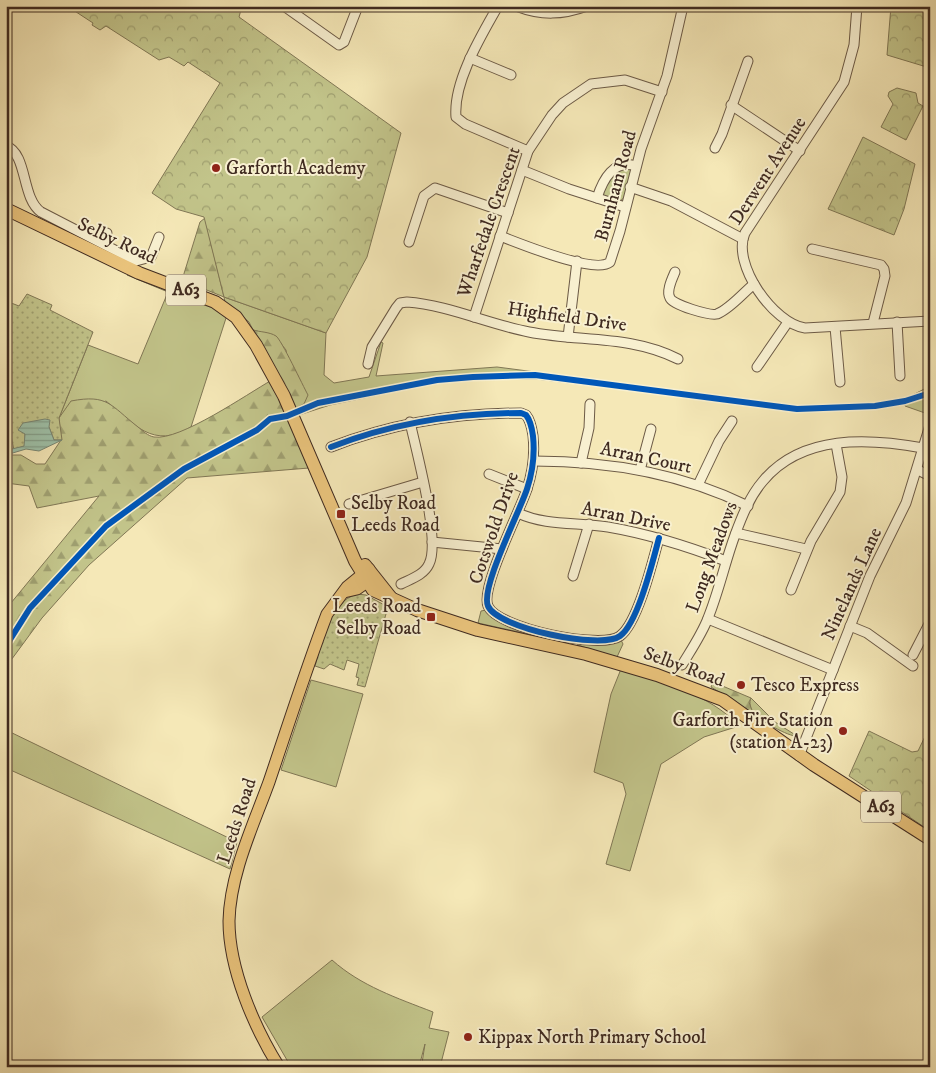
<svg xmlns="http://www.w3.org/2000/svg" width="936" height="1073" viewBox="0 0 936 1073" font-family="'IM FELL DW Pica',serif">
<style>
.grass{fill:#c2c48a;stroke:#807755}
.forest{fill:url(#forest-firs);stroke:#807755}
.park{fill:url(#park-crowns);stroke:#807755}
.garden{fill:url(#garden-dots);stroke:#807755}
.water{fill:url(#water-rules);stroke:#778572}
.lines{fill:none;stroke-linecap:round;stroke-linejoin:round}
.minor-casing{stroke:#6c5a46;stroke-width:11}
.major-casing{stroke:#3f2a20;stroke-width:13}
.highway-casing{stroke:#3f2a20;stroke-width:14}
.minor{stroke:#f8f0d0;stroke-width:9}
.major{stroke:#eac47c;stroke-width:11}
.highway{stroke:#eac47c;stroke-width:12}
.cycleway-casing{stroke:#f8f0d0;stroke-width:9}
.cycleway{stroke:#0057b8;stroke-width:6}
.poi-dot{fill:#8f2418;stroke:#f8f0d0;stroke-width:2}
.labels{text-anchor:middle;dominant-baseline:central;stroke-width:4;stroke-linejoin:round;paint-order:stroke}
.shield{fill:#f8f0d0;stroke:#766555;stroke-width:1}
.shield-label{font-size:18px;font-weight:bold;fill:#3f2a20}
.poi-label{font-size:19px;fill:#3f2a20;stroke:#f8f0d0;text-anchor:start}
.street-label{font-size:19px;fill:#3f2a20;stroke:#f8f0d0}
</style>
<defs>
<pattern id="forest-firs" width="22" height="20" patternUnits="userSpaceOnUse" patternTransform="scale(1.25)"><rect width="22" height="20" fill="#c2c48a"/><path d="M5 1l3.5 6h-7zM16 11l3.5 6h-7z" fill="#9f9f70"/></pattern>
<pattern id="park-crowns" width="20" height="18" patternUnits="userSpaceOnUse" patternTransform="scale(1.25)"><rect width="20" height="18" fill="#c2c48a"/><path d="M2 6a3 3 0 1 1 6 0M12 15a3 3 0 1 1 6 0" fill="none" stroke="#9f9f70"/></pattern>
<pattern id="garden-dots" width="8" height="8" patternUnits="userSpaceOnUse" patternTransform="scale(1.25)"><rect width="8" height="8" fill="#c2c48a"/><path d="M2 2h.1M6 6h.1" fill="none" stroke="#9f9f70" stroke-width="1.8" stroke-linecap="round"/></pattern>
<pattern id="water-rules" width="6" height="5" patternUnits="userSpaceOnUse" patternTransform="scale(1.25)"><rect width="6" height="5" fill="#9dc1a9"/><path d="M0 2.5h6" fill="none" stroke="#819d89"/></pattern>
</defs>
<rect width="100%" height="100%" fill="#f5e8b7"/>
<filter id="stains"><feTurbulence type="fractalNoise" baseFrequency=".004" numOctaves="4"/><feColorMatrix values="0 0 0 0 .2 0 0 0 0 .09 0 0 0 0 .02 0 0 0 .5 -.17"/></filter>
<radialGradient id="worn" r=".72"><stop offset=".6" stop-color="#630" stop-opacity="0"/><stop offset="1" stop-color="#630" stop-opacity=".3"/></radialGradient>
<g class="grass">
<polygon points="623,166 630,169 631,172 625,197 620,201 605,198 602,195 606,181"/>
<path d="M129,274L192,296L227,315L191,427C153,450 134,424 106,401L59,418L88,345L138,364L168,292L127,275Z"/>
<polygon points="224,297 326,333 324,375 334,383 369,377 381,342 383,343 376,376 497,367 604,381 603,387 536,379 470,379 426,385 330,405 299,415 296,408 300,407 298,376 287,358 286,350 275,336 253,330 249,322 225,302"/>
<polygon points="930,386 930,401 925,413 905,406 905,399"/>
<polygon points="486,610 537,636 478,623 481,611"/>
<polygon points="621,640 623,644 617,657 577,645 600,644"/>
<path d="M621,669C661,682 710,694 739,726L704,737L661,764L630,871L606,864L626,794L623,783L594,772L611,694Z"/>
<polygon points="311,680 363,694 336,787 281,770"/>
<path d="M751,698L775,722L797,736C789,737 759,720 753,713C750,710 749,702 751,698Z"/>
<polygon points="6,730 237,842 230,869 6,768"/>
<path d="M332,960C361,986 397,998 433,1012L429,1028L449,1032L440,1067L422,1063L425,1044L419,1067H291L262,1017Z"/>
</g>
<g class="forest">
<polygon points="205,218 224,297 182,280 200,222"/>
<path d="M253,330C260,332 270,332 276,336C281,339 303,386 308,395L304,404L296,408Z"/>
<path d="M272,380L309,468L187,478L89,565L42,618L6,667V609L99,496L37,508L29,486L6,483V455H21L36,464H45L61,440L59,418L71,401C108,394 110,405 138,427C143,431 148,436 154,437C180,441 247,394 272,380Z"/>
<polygon points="713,682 751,698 749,702 753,713 711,687"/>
</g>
<g class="park">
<polygon points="67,6 242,6 239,17 401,133 367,257 326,333 224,297 204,217 176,209 152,193 220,83 188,62 184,66 169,57 159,60 106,26 100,30 92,25 93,23"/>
<polygon points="891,6 930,6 930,68 887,55"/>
<polygon points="897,88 916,93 918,103 923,106 906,140 881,127 893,104 888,96 889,92"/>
<polygon points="863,137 915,164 904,209 894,235 828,209"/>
<polygon points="930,726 930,831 849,776 869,731 912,752 918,751"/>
</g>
<g class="garden">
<polygon points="27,294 52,305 50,310 93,332 59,418 62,440 54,440 49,427 25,434 25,446 14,450 11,436 6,435 6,301 19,306"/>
<path d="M357,594L366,595L388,607L365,687L357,685L359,678L356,677L359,664L347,660L344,670L330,664L324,669L315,666C323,640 328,603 357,594Z"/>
</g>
<polygon class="water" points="45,419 50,420 49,427 54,440 62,440 39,451 26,449 6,455 6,435 11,436 12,449 24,446 25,434 18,430 23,423"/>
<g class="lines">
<defs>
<g id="minor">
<polyline points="284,6 339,45 344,42 358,6"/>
<path d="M498,6C481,36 453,82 456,117L465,124L528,151"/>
<path d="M516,6C542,16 562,15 587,6"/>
<path d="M857,6L854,45L844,82L745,233C731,264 774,324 805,328L930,321"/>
<polyline points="470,58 511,75"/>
<polyline points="731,105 800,151"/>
<path d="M6,146C28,154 21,198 41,212L136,261L151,257L159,237"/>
<polyline points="715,148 722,134 748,61"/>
<polyline points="522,170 569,189 625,207"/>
<polyline points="630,187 671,201 743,239"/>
<path d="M597,198C603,179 614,159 636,166"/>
<path d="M500,236C519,243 595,275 610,262L620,231L641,149L667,76L683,6"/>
<polyline points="409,242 424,196 435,188 508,213"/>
<polyline points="104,244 107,233"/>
<polyline points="812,249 881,265 884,269 885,276 873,323"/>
<path d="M675,272C672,279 666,291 670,298C673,305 710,316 717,314C730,309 743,293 754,284"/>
<polyline points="474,317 528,151 552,115 563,103 591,84 625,80 662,92"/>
<polyline points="897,322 900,376"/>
<polyline points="835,327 840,382"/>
<polyline points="568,337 577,261"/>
<path d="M368,364L372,347L396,308L400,303L407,302C448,305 488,324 529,332C581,342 630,335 678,359"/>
<polyline points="757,367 788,322"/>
<path d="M331,447C393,423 454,413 521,413L526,415C531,421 532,429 533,436C535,455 533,471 527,489C520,511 480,588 488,606C497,628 601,650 620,636C638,623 653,560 659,538"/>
<path d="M534,461C608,461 681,473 748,506"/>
<polyline points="581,463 589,428 590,404"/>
<polyline points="640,470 651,429"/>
<polyline points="918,470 930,476"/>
<polyline points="489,474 527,489"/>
<polyline points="698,485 719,441 732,421"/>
<polyline points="349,504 423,482"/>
<path d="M518,513C545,526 579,522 608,527C649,534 687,546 726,561"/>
<polyline points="736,533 806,549"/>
<polyline points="432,542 502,549"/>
<polyline points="573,576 589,524"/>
<path d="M401,584C411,579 424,575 429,564C441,541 416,450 410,422"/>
<polyline points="791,590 811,541 840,492 842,477 836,444"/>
<polyline points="708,619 833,670"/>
<polyline points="850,626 867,633 913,666"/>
<polyline points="913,655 930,622"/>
<path d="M682,665C691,650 702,634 708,618C719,591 725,562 735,535C742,516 750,496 763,481C802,434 869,438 923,448"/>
<polyline points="799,756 870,576 906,503 930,425"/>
</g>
<g id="major">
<polyline points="344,592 357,589 374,577"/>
<path d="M279,1067C254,1027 229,969 229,921C230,874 253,826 269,782C288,726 306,669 327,614L347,587L369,569"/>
</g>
<g id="highway">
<polyline points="6,209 139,273 215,302 236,317 256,345 284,396 355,561 373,590 417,610 478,630 586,654 657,675 723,700 814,765 930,839"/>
<polyline points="365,565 392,599"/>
</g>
</defs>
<use href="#minor" class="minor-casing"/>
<use href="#major" class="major-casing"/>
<use href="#highway" class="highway-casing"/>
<use href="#minor" class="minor"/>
<use href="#major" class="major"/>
<use href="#highway" class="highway"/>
<defs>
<g id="cycleway">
<path d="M331,447C393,423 454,413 521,413L526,415C531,421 532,429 533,436C535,455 533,471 527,489C520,511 480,588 488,606C497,628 601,650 620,636C638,623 653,560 659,538"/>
<polyline points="6,646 30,608 106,526 184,469 257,430 270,419 287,416 318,403 437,380 473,377 535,375 797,409 875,406 905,401 930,393"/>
</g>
</defs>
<use href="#cycleway" class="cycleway-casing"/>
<use href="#cycleway" class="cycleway"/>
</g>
<g class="poi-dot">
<circle cx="216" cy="168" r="5"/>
<rect x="336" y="509" width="10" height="10" rx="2.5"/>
<rect x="426" y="612" width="10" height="10" rx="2.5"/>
<circle cx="741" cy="685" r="5"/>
<circle cx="843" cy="731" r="5"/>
<circle cx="468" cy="1037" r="5"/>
</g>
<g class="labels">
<g class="shield">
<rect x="166" y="274.5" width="40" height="31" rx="4"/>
<rect x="861" y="791.5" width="40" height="31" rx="4"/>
</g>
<g class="shield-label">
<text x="186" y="290">A63</text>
<text x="881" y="807">A63</text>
</g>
<g class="poi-label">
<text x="226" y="168">Garforth Academy</text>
<text x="351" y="503">Selby Road<tspan x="351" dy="22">Leeds Road</tspan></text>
<text x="421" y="606" text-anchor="end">Leeds Road<tspan x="421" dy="22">Selby Road</tspan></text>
<text x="751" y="685">Tesco Express</text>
<text x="833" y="720" text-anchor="end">Garforth Fire Station<tspan x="833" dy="22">(station A-23)</tspan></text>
<text x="478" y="1037">Kippax North Primary School</text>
</g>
<g class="street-label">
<text transform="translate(768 171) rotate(-57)">Derwent Avenue</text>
<text transform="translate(616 186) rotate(-75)">Burnham Road</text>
<text transform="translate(489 222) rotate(-71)">Wharfedale Crescent</text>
<text transform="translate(117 241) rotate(25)">Selby Road</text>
<text transform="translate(567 317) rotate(8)">Highfield Drive</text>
<text transform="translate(646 458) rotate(12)">Arran Court</text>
<text transform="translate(626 517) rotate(11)">Arran Drive</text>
<text transform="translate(494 528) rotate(-71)">Cotswold Drive</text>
<text transform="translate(712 557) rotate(-70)">Long Meadows</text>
<text transform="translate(852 584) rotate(-66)">Ninelands Lane</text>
<text transform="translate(684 667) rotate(20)">Selby Road</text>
<text transform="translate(237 821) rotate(-72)">Leeds Road</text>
</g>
</g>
<rect width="936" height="1073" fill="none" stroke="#f5e8b7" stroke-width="25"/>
<rect x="8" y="8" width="921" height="1058" fill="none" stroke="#3f2a20" stroke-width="2.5"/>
<rect x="12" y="12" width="911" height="1048" fill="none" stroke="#3f2a20"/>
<rect width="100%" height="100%" filter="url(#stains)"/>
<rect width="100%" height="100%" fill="url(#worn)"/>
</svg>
